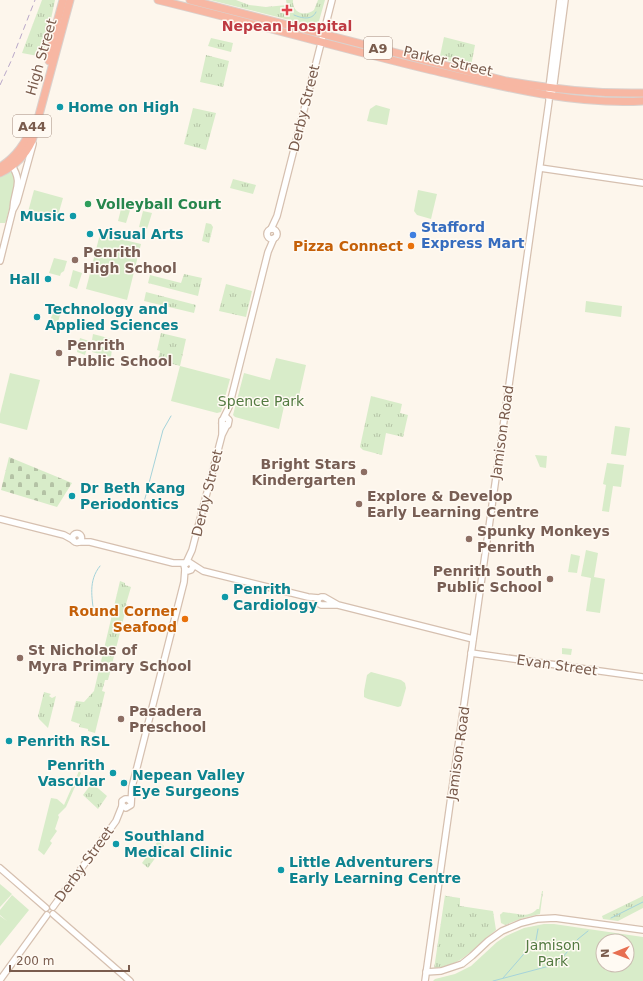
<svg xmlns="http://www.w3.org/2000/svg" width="643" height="981" viewBox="0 0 643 981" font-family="'DejaVu Sans',sans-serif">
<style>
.grass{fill:url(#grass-tufts)}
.cemetery{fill:url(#cemetery-stones)}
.green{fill:#d8ecc9;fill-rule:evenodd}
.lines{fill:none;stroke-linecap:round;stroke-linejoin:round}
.stream{stroke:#a5d3da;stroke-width:1}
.secondary-casing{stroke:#d6c0b0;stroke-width:8}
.highway-casing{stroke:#dad1cd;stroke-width:9}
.secondary{stroke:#fff;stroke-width:5.5}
.highway{stroke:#f7b7a3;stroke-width:7}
.rail{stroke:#b9a8c9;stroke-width:1;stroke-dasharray:6 4;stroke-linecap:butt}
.health-dot{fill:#e0444e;stroke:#fffaf3;stroke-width:1.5}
.culture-dot{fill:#0f9aa8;stroke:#fffaf3;stroke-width:1.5}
.leisure-dot{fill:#2e9e5b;stroke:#fffaf3;stroke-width:1.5}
.shop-dot{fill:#3f7fe0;stroke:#fffaf3;stroke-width:1.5}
.food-dot{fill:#e8710a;stroke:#fffaf3;stroke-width:1.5}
.education-dot{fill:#8d6e63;stroke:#fffaf3;stroke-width:1.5}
.labels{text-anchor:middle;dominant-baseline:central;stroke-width:3;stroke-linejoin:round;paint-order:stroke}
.shield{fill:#fffaf3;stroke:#a28b7f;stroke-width:1}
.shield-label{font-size:13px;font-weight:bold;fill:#7a5c4d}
.health-label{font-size:14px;font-weight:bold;fill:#be3a42;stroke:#fffaf3}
.street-label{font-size:14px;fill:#7a5c4d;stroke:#fffaf3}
.culture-label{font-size:14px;font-weight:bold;fill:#0d838f;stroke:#fffaf3;text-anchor:start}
.leisure-label{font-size:14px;font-weight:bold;fill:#27864d;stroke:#fffaf3;text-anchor:start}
.shop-label{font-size:14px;font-weight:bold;fill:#366cbe;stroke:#fffaf3;text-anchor:start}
.food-label{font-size:14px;font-weight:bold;fill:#c56008;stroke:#fffaf3;text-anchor:end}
.education-label{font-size:14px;font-weight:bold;fill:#785e54;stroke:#fffaf3;text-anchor:start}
.park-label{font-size:14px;fill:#537a41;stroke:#fffaf3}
</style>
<defs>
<pattern id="grass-tufts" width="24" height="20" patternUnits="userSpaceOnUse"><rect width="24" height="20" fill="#d8ecc9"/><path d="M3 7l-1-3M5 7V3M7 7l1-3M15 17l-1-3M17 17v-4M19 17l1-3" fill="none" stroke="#b4c2a5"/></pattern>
<pattern id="cemetery-stones" width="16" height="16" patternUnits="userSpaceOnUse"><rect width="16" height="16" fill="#d8ecc9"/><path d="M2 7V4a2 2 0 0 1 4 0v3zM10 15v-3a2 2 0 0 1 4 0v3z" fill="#b4c2a5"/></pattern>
</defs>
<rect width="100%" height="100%" fill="#fdf6ec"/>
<g class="grass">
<polygon points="42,0 55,0 43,57 22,53"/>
<path d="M210,0H236L249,5L266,7L287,5L286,0H293C292,13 305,17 314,10L318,0H325L319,21L313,26Z"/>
<polygon points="444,37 475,45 471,66 442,59 440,56"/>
<polygon points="211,38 233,43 231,52 208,46"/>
<polygon points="206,55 229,61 223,87 200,82"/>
<polygon points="193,108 216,113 206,150 184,144"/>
<polygon points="233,179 256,185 253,194 230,188"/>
<polygon points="206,223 211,224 213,227 209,243 202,241"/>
<polygon points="184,274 202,278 198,296 148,283 150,275 181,283"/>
<polygon points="226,284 252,291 246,317 219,311"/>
<polygon points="146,292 196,305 194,313 144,301"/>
<polygon points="54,307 62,309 57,325 50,322"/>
<polygon points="161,333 186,339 180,366 158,360 160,351 157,350"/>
<polygon points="371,396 402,404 400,413 408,415 403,437 386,433 382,455 363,450 360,447"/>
<polygon points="120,581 125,583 125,585 131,587 126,604 127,605 108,680 105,680 102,691 105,692 95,733 88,731 88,729 79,727 80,724 71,721 76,701 84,702 94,691"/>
<polygon points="44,692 51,694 49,696 52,698 56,696 48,728 39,719 38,716"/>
<polygon points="92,783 107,796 98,809 83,795"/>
<polygon points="158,841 164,846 148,868 142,863"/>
<path d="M542,891H543L540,914L523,918L505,925L501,923L500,915L503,912C516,913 528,919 537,909H539Z"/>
<path d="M445,895L446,896L460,898V906L493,911L496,930C476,945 461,967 434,969Z"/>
<polygon points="643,896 643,908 618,921 603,919 602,916"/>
</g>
<polygon class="cemetery" points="9,457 72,483 57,507 1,490"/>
<g class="green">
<polygon points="376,105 390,109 387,125 367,121 370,109"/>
<polygon points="10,172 15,174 16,183 6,221 5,223 0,223 0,176"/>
<polygon points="34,190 63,198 57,219 28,212"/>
<polygon points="418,190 437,194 431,219 417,215 414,211"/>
<polygon points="122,205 131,207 126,223 118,221"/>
<polygon points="143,211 152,213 147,229 139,227"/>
<polygon points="100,234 141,244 127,300 86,289"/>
<polygon points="54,258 67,261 64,271 61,273 60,276 49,273"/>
<polygon points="73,270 82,273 77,289 69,286"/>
<polygon points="586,301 622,306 621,317 585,312"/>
<polygon points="93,334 112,339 111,345 92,340"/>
<polygon points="80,338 89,341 85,355 77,352"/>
<polygon points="93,345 112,349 111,357 92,352"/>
<polygon points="276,358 306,365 297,405 285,402 279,429 235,417 233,415 244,373 270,380"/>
<polygon points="180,366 230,379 221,412 217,413 171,401"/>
<polygon points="10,373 40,380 27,430 0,423 0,414"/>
<polygon points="615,426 630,428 626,456 611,454"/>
<polygon points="535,455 547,456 546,468 540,467"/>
<polygon points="607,463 624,465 621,487 613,486 609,512 602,511 606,485 603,484"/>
<polygon points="586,550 598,553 594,577 605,579 600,613 586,611 591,578 581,576"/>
<polygon points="571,554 580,556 577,573 568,572"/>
<polygon points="562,648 572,649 571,655 562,654"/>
<polygon points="371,672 401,680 405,683 406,688 401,706 398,707 368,699 364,697 364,691 367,675"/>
<polygon points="79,771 81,773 66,807 58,815 59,817 55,829 57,831 50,841 52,843 44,855 38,850 51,798 57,799 64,805"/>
<polygon points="0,884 12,894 0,907"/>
<polygon points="12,895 29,910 0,946 0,916 7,921 0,915 0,910"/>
<path d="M544,924H554L643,937V981H433L435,979L455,974L471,966L497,942L506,936L524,928ZM603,941H627V965H603Z"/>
</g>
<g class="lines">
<g class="stream">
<polyline points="286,7 289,8"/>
<path d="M294,15C301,18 312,21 316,12"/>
<polyline points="143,506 163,430 171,416"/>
<path d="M94,615C92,597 88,581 100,566"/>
<polyline points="611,918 643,902"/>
<polyline points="503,978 536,940 538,929"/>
<polyline points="493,981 557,964 578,939 588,931"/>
</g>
<defs>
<g id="secondary">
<polyline points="553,91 565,0"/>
<polyline points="540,168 643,183"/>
<polyline points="14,208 17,202 33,144"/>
<polyline points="271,229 277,216 332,0"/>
<circle cx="272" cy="234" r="5"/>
<path d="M0,261L13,209C14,188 24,184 11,164"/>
<polyline points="224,417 229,407 268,252 274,238"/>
<polyline points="222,433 222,420 226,417 229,420 228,425 225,425 222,423"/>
<polyline points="0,519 64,535 73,540"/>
<circle cx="77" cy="538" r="4.5"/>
<polyline points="79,542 90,542 173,563 185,563"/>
<polyline points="186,563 192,550 222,435 227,425"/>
<polyline points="192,564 193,567 191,570 188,571 185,569 184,565 189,562 203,571 308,597 319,598"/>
<polyline points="338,605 321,605 318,603 318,599 321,597 324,597 338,605 473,639"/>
<polyline points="471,653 643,677"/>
<polyline points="131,802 128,799 125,799 122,801 122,805 126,808 131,805 132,787 184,582 185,569"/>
<polyline points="0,868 46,908"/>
<polyline points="53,907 116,821 122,806"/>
<polyline points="53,914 130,981"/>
<polyline points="426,972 441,971 462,964 472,956 488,941 502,931 521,923 537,919 555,918 643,930"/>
<polyline points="0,980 47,915"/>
<polyline points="425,981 549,101 549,88 560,0"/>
</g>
<g id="highway">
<path d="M158,0C249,22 340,48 431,70C501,86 570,105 643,101"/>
<path d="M190,0L506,81C554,89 595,94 643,93"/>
<polyline points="49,61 53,37 63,0"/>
<path d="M0,167C15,158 27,142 32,125"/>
<path d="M0,173C15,166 25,156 32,141L70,0"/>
</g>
</defs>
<use href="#secondary" class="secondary-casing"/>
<use href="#highway" class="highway-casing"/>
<use href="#secondary" class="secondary"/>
<use href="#highway" class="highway"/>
<polyline class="rail" points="0,85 12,59 35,0"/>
</g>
<path class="health-dot" d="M285 4h4v4h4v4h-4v4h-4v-4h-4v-4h4z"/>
<g class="culture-dot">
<circle cx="60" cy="107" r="4"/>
<circle cx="73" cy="216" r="4"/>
<circle cx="90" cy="234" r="4"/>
<circle cx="48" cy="279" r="4"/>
<circle cx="37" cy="317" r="4"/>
<circle cx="72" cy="496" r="4"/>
<circle cx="225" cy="597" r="4"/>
<circle cx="9" cy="741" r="4"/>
<circle cx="113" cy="773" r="4"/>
<circle cx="124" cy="783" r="4"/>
<circle cx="116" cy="844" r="4"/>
<circle cx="281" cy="870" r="4"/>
</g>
<circle class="leisure-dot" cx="88" cy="204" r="4"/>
<circle class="shop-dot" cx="413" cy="235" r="4"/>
<g class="food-dot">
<circle cx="411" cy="246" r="4"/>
<circle cx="185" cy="619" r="4"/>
</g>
<g class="education-dot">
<circle cx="75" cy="260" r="4"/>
<circle cx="59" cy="353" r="4"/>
<circle cx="364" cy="472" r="4"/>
<circle cx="359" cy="504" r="4"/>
<circle cx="469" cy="539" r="4"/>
<circle cx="550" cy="579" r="4"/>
<circle cx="20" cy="658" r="4"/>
<circle cx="121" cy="719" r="4"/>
</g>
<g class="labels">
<g class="shield">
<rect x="364" y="37" width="28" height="22" rx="3"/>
<rect x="13" y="115" width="38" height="22" rx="3"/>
</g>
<g class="shield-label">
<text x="378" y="48">A9</text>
<text x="32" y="126">A44</text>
</g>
<g class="health-label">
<text x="287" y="26">Nepean Hospital</text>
</g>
<g class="street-label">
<text transform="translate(41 57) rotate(-74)">High Street</text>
<text transform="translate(448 61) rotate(13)">Parker Street</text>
<text transform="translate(304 108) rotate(-76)">Derby Street</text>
<text transform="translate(502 432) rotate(-82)">Jamison Road</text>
<text transform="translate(207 493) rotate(-76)">Derby Street</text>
<text transform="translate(557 665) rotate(8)">Evan Street</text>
<text transform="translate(458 753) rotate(-82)">Jamison Road</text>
<text transform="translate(84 864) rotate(-54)">Derby Street</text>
</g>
<g class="culture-label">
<text x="68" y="107">Home on High</text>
<text x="65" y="216" text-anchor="end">Music</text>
<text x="98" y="234">Visual Arts</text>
<text x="40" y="279" text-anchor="end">Hall</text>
<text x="45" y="309">Technology and<tspan x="45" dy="16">Applied Sciences</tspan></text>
<text x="80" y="488">Dr Beth Kang<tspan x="80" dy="16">Periodontics</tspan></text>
<text x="233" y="589">Penrith<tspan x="233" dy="16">Cardiology</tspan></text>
<text x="17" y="741">Penrith RSL</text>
<text x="105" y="765" text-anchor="end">Penrith<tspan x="105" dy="16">Vascular</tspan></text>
<text x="132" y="775">Nepean Valley<tspan x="132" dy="16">Eye Surgeons</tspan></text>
<text x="124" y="836">Southland<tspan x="124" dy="16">Medical Clinic</tspan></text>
<text x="289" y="862">Little Adventurers<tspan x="289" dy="16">Early Learning Centre</tspan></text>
</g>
<g class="leisure-label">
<text x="96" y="204">Volleyball Court</text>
</g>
<g class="shop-label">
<text x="421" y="227">Stafford<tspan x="421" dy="16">Express Mart</tspan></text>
</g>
<g class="food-label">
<text x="403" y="246">Pizza Connect</text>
<text x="177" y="611">Round Corner<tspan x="177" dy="16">Seafood</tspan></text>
</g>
<g class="education-label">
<text x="83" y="252">Penrith<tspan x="83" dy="16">High School</tspan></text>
<text x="67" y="345">Penrith<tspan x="67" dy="16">Public School</tspan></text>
<text x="356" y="464" text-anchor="end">Bright Stars<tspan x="356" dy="16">Kindergarten</tspan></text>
<text x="367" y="496">Explore &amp; Develop<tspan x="367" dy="16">Early Learning Centre</tspan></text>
<text x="477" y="531">Spunky Monkeys<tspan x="477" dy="16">Penrith</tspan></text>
<text x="542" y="571" text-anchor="end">Penrith South<tspan x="542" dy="16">Public School</tspan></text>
<text x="28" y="650">St Nicholas of<tspan x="28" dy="16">Myra Primary School</tspan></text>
<text x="129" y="711">Pasadera<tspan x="129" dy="16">Preschool</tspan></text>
</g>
<g class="park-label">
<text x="261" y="401">Spence Park</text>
<text x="553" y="945">Jamison<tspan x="553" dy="16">Park</tspan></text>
</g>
</g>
<g transform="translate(615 953) rotate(269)"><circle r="19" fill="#fffaf3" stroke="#cabbb1"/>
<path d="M0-3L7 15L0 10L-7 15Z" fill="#e76f51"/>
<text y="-6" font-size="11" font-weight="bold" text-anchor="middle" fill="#7a5c4d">N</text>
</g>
<path d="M10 965v6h119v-6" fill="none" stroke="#7a5c4d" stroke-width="2"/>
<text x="16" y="965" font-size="12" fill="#7a5c4d" stroke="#fffaf3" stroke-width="3" paint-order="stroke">200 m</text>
</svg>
